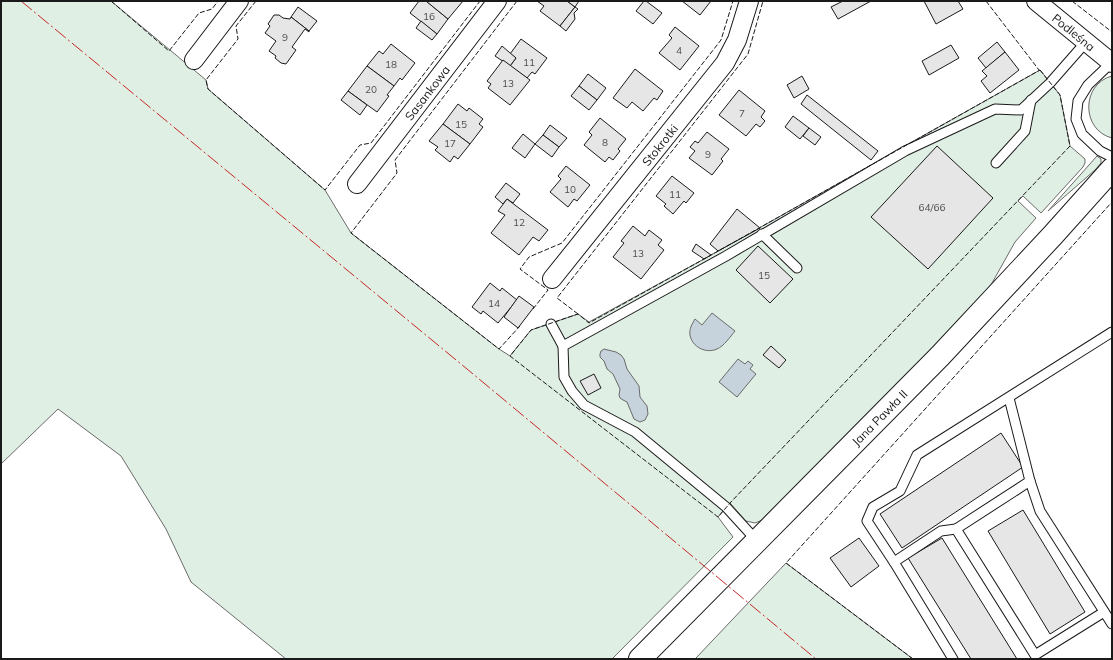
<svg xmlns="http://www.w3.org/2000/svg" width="1113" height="660" viewBox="0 0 1113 660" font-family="Mulish,sans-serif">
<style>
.green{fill:#e0efe3;stroke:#6a6a6a}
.water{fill:#c6d2dc;stroke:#6a6a6a}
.building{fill:#e6e6e6;stroke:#1a1a1a}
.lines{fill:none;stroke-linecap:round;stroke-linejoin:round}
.service-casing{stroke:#1a1a1a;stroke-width:11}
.minor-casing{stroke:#1a1a1a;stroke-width:20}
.tertiary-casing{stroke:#1a1a1a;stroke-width:24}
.service{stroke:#fff;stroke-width:9}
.minor{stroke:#fff;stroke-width:18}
.tertiary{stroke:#fff;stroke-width:22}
.fence{stroke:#1a1a1a;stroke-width:1;stroke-dasharray:5 2;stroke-linecap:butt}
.power{stroke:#c62828;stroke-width:1;stroke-dasharray:14 3 2 3;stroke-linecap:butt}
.labels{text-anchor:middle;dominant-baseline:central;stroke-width:3;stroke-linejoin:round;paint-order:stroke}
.number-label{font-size:10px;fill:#4d4d4d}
.street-label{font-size:12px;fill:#1a1a1a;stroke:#fff}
</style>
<rect width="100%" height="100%" fill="#fff"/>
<g class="green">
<polygon points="1,1 111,1 206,80 208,89 325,190 351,233 499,349 510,356 531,330 578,314 589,322 704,259 1040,70 1060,95 1070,146 1085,159 1085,163 1083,167 1041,213 1023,196 1018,201 1036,218 1015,242 987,292 765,519 755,523 746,521 730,503 718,517 733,537 612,659 286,659 191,582 166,529 121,456 58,409 1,464"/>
<path d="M1112,76V138C1081,130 1081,84 1112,76Z"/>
<polygon points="1097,156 1101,159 1101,163 1095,170 1048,211"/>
<polygon points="786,563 913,659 695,659"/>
</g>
<g class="water">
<path d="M712,313L735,331C730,337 724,346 717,349C706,354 692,347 690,335C689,329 692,324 695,319L702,325Z"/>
<polygon points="604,349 616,352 621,355 624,359 627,369 639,386 640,397 647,406 648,414 645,420 640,422 634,419 627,402 623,400 620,398 619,395 620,389 613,374 607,369 604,361 600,357 600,354 601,351"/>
<polygon points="738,359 745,364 748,361 753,365 750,369 756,374 737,397 719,382"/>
</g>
<g class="building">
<polygon points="419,1 426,1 448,19 437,34 410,13"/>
<polygon points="426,1 463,1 448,19"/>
<polygon points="537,1 567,1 575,7 560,26 540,11 544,6"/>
<polygon points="567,1 579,1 575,7"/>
<polygon points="644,1 646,1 662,13 653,24 636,11"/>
<polygon points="682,1 711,1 700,15"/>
<polygon points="843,1 871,1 838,19 831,7"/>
<polygon points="924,1 958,1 963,9 936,24"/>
<polygon points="298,7 317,21 309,31 291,17"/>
<polygon points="575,7 578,9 574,13 575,19 566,31 560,26"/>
<polygon points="274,15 279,15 283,18 290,19 291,17 309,31 309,32 305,29 292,47 296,50 286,64 281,63 275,58 276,56 269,51 276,41 265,33 270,26 268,24"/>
<polygon points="421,21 437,34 432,40 416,28"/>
<polygon points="675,27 699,46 680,70 659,53 672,38 669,35"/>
<polygon points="521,39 547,58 535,74 532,72 527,78 510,66 516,58 510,54"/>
<polygon points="997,42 1005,52 986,68 978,58"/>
<polygon points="391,44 415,63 402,80 400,78 394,86 367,66 379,51 383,54"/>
<polygon points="951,45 959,58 929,75 922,61"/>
<polygon points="502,46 516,58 510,66 495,56"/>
<polygon points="1005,52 1019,70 990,93 981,81 987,76 982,71"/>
<polygon points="503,60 530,80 510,105 488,88 491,84 487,81"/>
<polygon points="367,66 394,86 387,95 389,96 377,112 348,91"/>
<polygon points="635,69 663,91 657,100 654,98 643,111 632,102 627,108 613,98"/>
<polygon points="588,74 606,88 597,100 579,86"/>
<polygon points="802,76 809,89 794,98 787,85"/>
<polygon points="579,86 597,100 589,110 571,96"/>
<polygon points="739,90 765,111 761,117 765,121 760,127 756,124 746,136 719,115"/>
<polygon points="348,91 367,105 360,115 341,100"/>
<polygon points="807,95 878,151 871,160 801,104"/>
<polygon points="458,104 467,111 469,108 483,119 479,124 483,127 470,144 443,124"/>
<polygon points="793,116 809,128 800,139 785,127"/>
<polygon points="600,118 626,139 618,149 620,151 613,160 609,157 605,162 584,145 592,135 589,132"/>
<polygon points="443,124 470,144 458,159 454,156 450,162 435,150 438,147 429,141"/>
<polygon points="550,125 567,138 559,147 543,135"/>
<polygon points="809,128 821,137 815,145 803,136"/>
<polygon points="707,132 729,149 721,159 723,161 712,175 689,158 695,151 690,147 695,141 698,143"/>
<polygon points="523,134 535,144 525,158 512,148"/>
<polygon points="543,135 559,147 552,157 535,144"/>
<polygon points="937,146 993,198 928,269 871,217"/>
<polygon points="566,166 590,185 577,201 574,199 568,207 550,192 561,179 558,176"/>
<polygon points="672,176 694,193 686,203 684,201 673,214 664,206 666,204 656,196"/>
<polygon points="506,183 520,194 513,203 507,199 503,204 495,197"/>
<polygon points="507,199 548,230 539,241 533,237 519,255 491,233 505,215 498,211"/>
<polygon points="737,209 760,228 718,251 710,244"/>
<polygon points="633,226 645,236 649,230 662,240 658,245 664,250 641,279 613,257 624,243 621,241"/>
<polygon points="696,244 711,255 704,259 692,251"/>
<polygon points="758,246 793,279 770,303 736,270"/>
<polygon points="490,283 500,291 502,288 517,300 498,323 483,311 481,314 472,307"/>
<polygon points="519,296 534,307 518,328 504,317"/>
<polygon points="771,346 786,360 779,368 763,355"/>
<polygon points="594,374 601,388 588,395 580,381"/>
<polygon points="1001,433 1023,467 902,548 880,514"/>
<polygon points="1023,510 1085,612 1050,634 988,531"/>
<polygon points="859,538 879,566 851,587 830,558"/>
<polygon points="942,538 1017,659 971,659 908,558"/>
</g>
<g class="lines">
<defs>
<g id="service">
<polyline points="1111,63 1088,85 1078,101 1076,119 1082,134 1100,151 1112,157"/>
<polyline points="996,163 1025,131 1031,100"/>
<polyline points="762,234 797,268"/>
<polyline points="551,324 563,346"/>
<polyline points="1009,398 1030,481 1040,511 1112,624"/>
<polyline points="1030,481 956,529 1035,655 1104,612"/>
<polyline points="757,541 726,507 635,432 584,405 572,391 564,377 563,346 726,256 905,151 995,109 1021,110 1050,83 1086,42"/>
<polyline points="894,562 941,531 956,529"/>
<polyline points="953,659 894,562 867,521 873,507 900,491 917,455 1112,332"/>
</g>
<g id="minor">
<path id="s1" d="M1036,1L1112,63"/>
<polyline points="194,60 239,1"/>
<path id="s2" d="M357,184L497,1"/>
<path id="s3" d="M552,279L725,63L737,40L749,1"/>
</g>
<g id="tertiary">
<path id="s4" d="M640,659L940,356L1053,235L1112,169"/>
</g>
</defs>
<use href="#service" class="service-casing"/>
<use href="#minor" class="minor-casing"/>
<use href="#tertiary" class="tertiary-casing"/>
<use href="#service" class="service"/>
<use href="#minor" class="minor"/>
<use href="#tertiary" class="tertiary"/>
<g class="fence">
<polyline points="111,1 169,51 199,13 212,9 218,1"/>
<polyline points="256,1 236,26 238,39 206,80 208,89 325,190 360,145 371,143 480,1"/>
<polyline points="517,1 395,160 397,173 351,233 499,349 520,326"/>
<polyline points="986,1 1039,70"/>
<polyline points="1072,1 1112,32"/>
<polygon points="1040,70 1060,95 1070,146 730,503 718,517 510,356 531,330 578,314 589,323 704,259"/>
<polyline points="533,309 548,290 520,269 529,257 562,243 721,40 733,1"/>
<polyline points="578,314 557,298 748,54 763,1"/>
<polyline points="913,659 786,563 1112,202"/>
</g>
<polyline class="power" points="21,1 467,369 816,659"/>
</g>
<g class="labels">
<g class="number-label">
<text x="429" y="16">16</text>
<text x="285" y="37">9</text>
<text x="679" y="50">4</text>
<text x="529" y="62">11</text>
<text x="391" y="64">18</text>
<text x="508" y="83">13</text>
<text x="371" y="89">20</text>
<text x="742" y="113">7</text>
<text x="461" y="124">15</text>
<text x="605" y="142">8</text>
<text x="450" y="143">17</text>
<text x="708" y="154">9</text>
<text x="570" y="189">10</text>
<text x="675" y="194">11</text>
<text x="932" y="207">64/66</text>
<text x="519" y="222">12</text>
<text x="638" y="253">13</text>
<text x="764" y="275">15</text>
<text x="494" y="303">14</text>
</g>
<g class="street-label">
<text stroke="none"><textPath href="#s1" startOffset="49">Podleśna</textPath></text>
<text stroke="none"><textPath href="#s2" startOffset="115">Sasankowa</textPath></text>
<text stroke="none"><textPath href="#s3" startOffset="172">Stokrotki</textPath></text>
<text stroke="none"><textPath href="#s4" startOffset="340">Jana Pawła II</textPath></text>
</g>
</g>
<rect width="1113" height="660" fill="none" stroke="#1a1a1a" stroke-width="4"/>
</svg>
